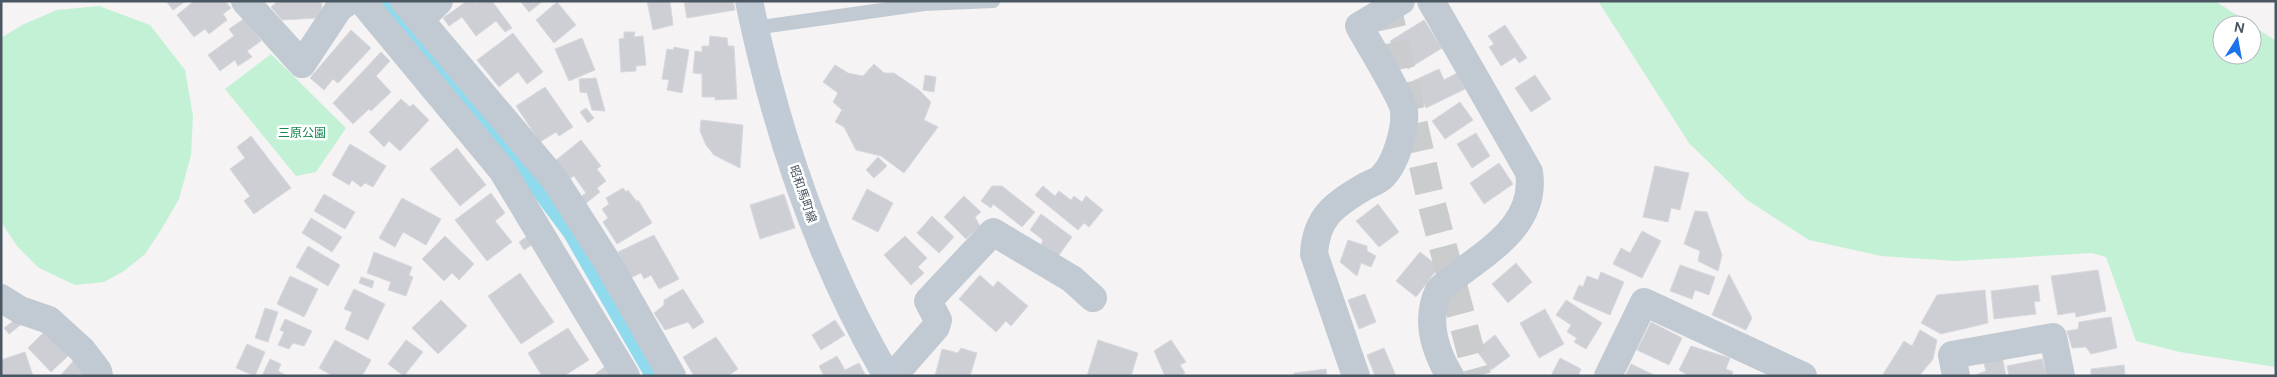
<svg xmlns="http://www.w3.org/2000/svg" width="2277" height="377" viewBox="0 0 2277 377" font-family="'DM Sans','Noto Sans JP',sans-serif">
<rect width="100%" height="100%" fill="#f5f3f3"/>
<g fill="#c3f1d5">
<polygon points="1598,1 2215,1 2252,25 2222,25 2222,55 2252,55 2252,25 2276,41 2276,367 2180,352 2136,341 2106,257 2092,253 1955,261 1881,256 1809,240 1747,200 1689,143"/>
<polygon points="99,6 150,25 185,70 193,116 191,155 179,199 161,230 145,254 124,271 104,282 75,285 39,268 17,246 1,222 1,38 22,25 57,10"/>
<polygon points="271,54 346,128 316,172 296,176 225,89"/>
</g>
<polygon fill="#90daee" points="378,1 397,1 578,228 664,376 644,376 564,237 488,135"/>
<g fill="#cdcfd5" stroke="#d7d9de">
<polygon points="166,1 186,1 173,10"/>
<polygon points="194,1 225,1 231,8 223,14 227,20 209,34 205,29 194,37 177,15"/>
<polygon points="278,1 321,1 322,7 317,18 282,20 271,7"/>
<polygon points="467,1 475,3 492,1 512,28 505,32 496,21 476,36 462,17 449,26 443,18"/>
<polygon points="520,1 543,1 529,12"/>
<polygon points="647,1 670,1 673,25 653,30"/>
<polygon points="684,1 733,1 735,10 687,18"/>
<polygon points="557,2 576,25 554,43 536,20"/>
<polygon points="245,18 261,41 247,51 252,57 238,66 235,60 220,71 208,55 234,36 229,29"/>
<polygon points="1424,20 1442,48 1408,69 1390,41"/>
<polygon points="1505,25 1527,58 1519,63 1515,57 1501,66 1489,47 1494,44 1488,36"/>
<polygon points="351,30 371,48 338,83 333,79 324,90 310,78"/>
<polygon points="624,32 635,32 634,37 643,36 646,65 636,66 636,71 621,72 619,39 624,38"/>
<polygon points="513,33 543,72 527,84 518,72 499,87 477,60"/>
<polygon points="710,36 727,38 728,46 734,46 737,99 715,100 715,97 702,97 702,74 693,73 695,51 702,52 702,46 709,46"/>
<polygon points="582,38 595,70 569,81 555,49"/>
<polygon points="674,47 689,50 682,93 667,90 669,80 662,79 667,49 673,50"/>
<polygon points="381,52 390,61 376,76 391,92 371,111 369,109 353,124 333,103"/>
<polygon points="874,64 884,73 894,73 919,90 931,102 924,120 938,127 904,173 881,156 856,150 844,127 835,122 842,110 833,102 838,93 823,82 835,65 848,73 863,76"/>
<polygon points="1439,69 1444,80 1457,73 1465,89 1426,108 1413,81"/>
<polygon points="925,75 936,77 934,92 923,90"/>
<polygon points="1535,75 1551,99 1531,112 1515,88"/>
<polygon points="596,78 605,111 592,110 587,93 580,92 579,79"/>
<polygon points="545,87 573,127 559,136 556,132 540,142 516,106"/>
<polygon points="401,99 410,107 413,104 429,120 400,151 389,141 384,147 369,132"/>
<polygon points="1460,102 1473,120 1445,139 1432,121"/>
<polygon points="586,108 594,118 588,123 580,112"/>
<polygon points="701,120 743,125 740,168 714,155 706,145 700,131"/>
<polygon points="1476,133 1490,156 1472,168 1457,144"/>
<polygon points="251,136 291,188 254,214 244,201 250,196 230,169 245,158 237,147"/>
<polygon points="581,140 601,166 597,169 606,181 597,188 600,192 585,204 580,197 586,193 574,176 569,179 555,161"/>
<polygon points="350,144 386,166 373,187 365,183 361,187 352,180 349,185 332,175"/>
<polygon points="457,148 486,185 460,206 430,169"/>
<polygon points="878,157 887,166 874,178 866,170"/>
<polygon points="1499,163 1513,184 1484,204 1470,183"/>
<polygon points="1655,166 1689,173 1680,210 1671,208 1668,222 1643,217"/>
<polygon points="992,186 1002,186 1035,212 1022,227 993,204 991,208 981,201"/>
<polygon points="1043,186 1055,196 1059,191 1071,200 1074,196 1082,202 1086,196 1103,210 1089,227 1084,223 1078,230 1035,195"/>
<polygon points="623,188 626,192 628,190 637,202 638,200 652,223 617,244 603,222 608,218 602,209 609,204 606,198"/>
<polygon points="867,189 893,203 878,232 852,219"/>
<polygon points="491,193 505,213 495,221 512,242 487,261 455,220"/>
<polygon points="324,194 355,212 345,229 314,211"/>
<polygon points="784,194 795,228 760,239 750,205"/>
<polygon points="964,196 981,212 975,217 980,226 966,239 944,217"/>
<polygon points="402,198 441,219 426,245 403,232 395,247 379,238"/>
<polygon points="1378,204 1399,232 1379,247 1356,221"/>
<polygon points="1695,211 1707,212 1722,255 1718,271 1698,261 1700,251 1684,244"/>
<polygon points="1041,214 1072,237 1057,258 1040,248 1043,240 1030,230"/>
<polygon points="932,216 954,237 939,253 917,233"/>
<polygon points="311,218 342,237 332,252 302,233"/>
<polygon points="1642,231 1661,241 1642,278 1613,264 1621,248 1630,253"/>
<polygon points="531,234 536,242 524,250 519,242"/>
<polygon points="654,235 679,279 659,289 651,275 644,279 641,273 630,278 618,252"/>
<polygon points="445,236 474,264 459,280 452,273 444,281 422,259"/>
<polygon points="905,236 927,258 918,267 924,273 911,285 884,255"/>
<polygon points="1348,240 1367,246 1367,251 1376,256 1371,267 1361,263 1357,276 1340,262"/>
<polygon points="308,246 340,265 328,286 296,267"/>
<polygon points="374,252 412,267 409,275 413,277 406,296 388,290 391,282 367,273"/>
<polygon points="1420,252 1439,267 1416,297 1396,281"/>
<polygon points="1516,263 1532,282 1508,303 1492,284"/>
<polygon points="1680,265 1715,277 1709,295 1695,290 1692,299 1670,291"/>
<polygon points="2098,270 2106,311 2076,317 2075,312 2058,315 2051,276"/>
<polygon points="1601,272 1624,282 1610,315 1573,299 1579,285 1583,287 1587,276 1598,280"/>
<polygon points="520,273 554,322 521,344 488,296"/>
<polygon points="1729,274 1752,318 1746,330 1712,315"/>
<polygon points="980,275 993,287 998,281 1028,306 1011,326 1006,321 996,332 959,299"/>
<polygon points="290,276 318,289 304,317 277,304"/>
<polygon points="361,277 374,281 372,288 359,283"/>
<polygon points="2038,285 2040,301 2034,302 2036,314 1994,319 1991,291"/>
<polygon points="354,289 385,304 368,340 345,329 352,312 344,309"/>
<polygon points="683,289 704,322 693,329 688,322 665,330 654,313 664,305 664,300"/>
<polygon points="1985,290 1988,323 1941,334 1921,323 1937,295"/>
<polygon points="1365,294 1376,322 1359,329 1348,300"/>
<polygon points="441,300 467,326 438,354 412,328"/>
<polygon points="1566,300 1602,323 1586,349 1574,342 1577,338 1567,332 1571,325 1556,315"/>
<polygon points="265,308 278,312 268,342 255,338"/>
<polygon points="1545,309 1564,344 1539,358 1520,323"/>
<polygon points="19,317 23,323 9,334 4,328"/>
<polygon points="2111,317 2117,348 2091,354 2086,347 2072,348 2067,331 2078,329 2079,322"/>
<polygon points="285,319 312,331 304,346 293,343 289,349 278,345 284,332 280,330"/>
<polygon points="835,320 845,335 821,350 812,335"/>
<polygon points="1651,322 1682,338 1669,365 1637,350"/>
<polygon points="568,328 589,360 564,376 542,376 528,353"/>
<polygon points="46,330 69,355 51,372 28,348"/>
<polygon points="1920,330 1937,340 1933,359 1919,376 1882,376 1904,341 1912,346"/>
<polygon points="1495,335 1510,356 1491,370 1476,350"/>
<polygon points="716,337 738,369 728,376 694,376 683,357"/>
<polygon points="335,340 371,360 362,376 333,376 319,368"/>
<polygon points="406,340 423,352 404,376 388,364"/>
<polygon points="1098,340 1138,353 1131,376 1087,376"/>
<polygon points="1171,340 1186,362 1180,365 1185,373 1180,376 1165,376 1154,351"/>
<polygon points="247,344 265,352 255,376 236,368"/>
<polygon points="1691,346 1730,358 1726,369 1733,372 1731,376 1689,376 1679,370"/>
<polygon points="961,348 977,353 970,376 935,376 942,349 958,353"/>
<polygon points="1384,348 1396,376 1375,376 1367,355"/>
<polygon points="25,352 33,376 1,376 1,360"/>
<polygon points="837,356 845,370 859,363 866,376 824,376 819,366"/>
<polygon points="2002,356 2006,376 1972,376 1986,371 1983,360"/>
<polygon points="76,358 88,376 60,376"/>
<polygon points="1560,358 1581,369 1578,376 1551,376"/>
<polygon points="270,359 281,364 278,371 287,376 262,376"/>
<polygon points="2042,359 2047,376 2009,376 2007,366"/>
<polygon points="1631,364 1656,376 1625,376"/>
<polygon points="607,365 615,376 593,376"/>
<polygon points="2124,365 2125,376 2087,376 2091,375 2091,369"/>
<polygon points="1326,369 1327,376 1294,376 1294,373"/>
</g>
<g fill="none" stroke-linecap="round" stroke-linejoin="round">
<polyline stroke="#caccce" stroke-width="28" stroke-dasharray="28 14" stroke-linecap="butt" points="1386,1 1432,205 1477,376"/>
<polyline stroke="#c1cad2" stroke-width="14" points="754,28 924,4 993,1"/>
<g stroke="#c1cad2" stroke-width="28">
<polyline points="245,1 302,64 339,8 349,1"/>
<polyline points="362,1 502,170 626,376"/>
<polyline points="404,1 555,180 606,260 672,376"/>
<path d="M1431,1L1529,172C1538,231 1475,257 1439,290C1425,319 1434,349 1450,376"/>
<polyline points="421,19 439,1"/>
<polyline points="1,298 20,310 49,320 82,350 98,371 99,376"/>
<polyline points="893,376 936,327 938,320 928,301 993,232 1072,279 1093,298"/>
<path d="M1356,376L1314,254C1316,217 1334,205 1364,187C1369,184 1379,181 1383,176C1396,163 1406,128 1404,111C1403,99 1367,41 1359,26L1401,1"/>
<polyline points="1608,376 1644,302 1803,376"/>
<polyline points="1956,376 1952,355 2053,337 2061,376"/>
</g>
<path stroke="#c1cbd6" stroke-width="28" d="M749,1C776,132 819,260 887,376"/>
</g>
<g text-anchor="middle" stroke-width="5" stroke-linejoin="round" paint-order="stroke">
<g font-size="12" fill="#17864f" stroke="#fff">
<text x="302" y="137">三原公園</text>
</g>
<g font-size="12" fill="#4a5661" stroke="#fff">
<text transform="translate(803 194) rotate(71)" y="4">昭和馬町線</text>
</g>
</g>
<rect width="2277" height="377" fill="none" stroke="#4a5661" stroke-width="5"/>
<g transform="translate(2237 40) rotate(11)"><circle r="24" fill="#ffffff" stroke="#b7bbc0"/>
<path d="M0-4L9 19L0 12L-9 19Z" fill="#1a73e8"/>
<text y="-8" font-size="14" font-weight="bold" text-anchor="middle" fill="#4a5661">N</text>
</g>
</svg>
